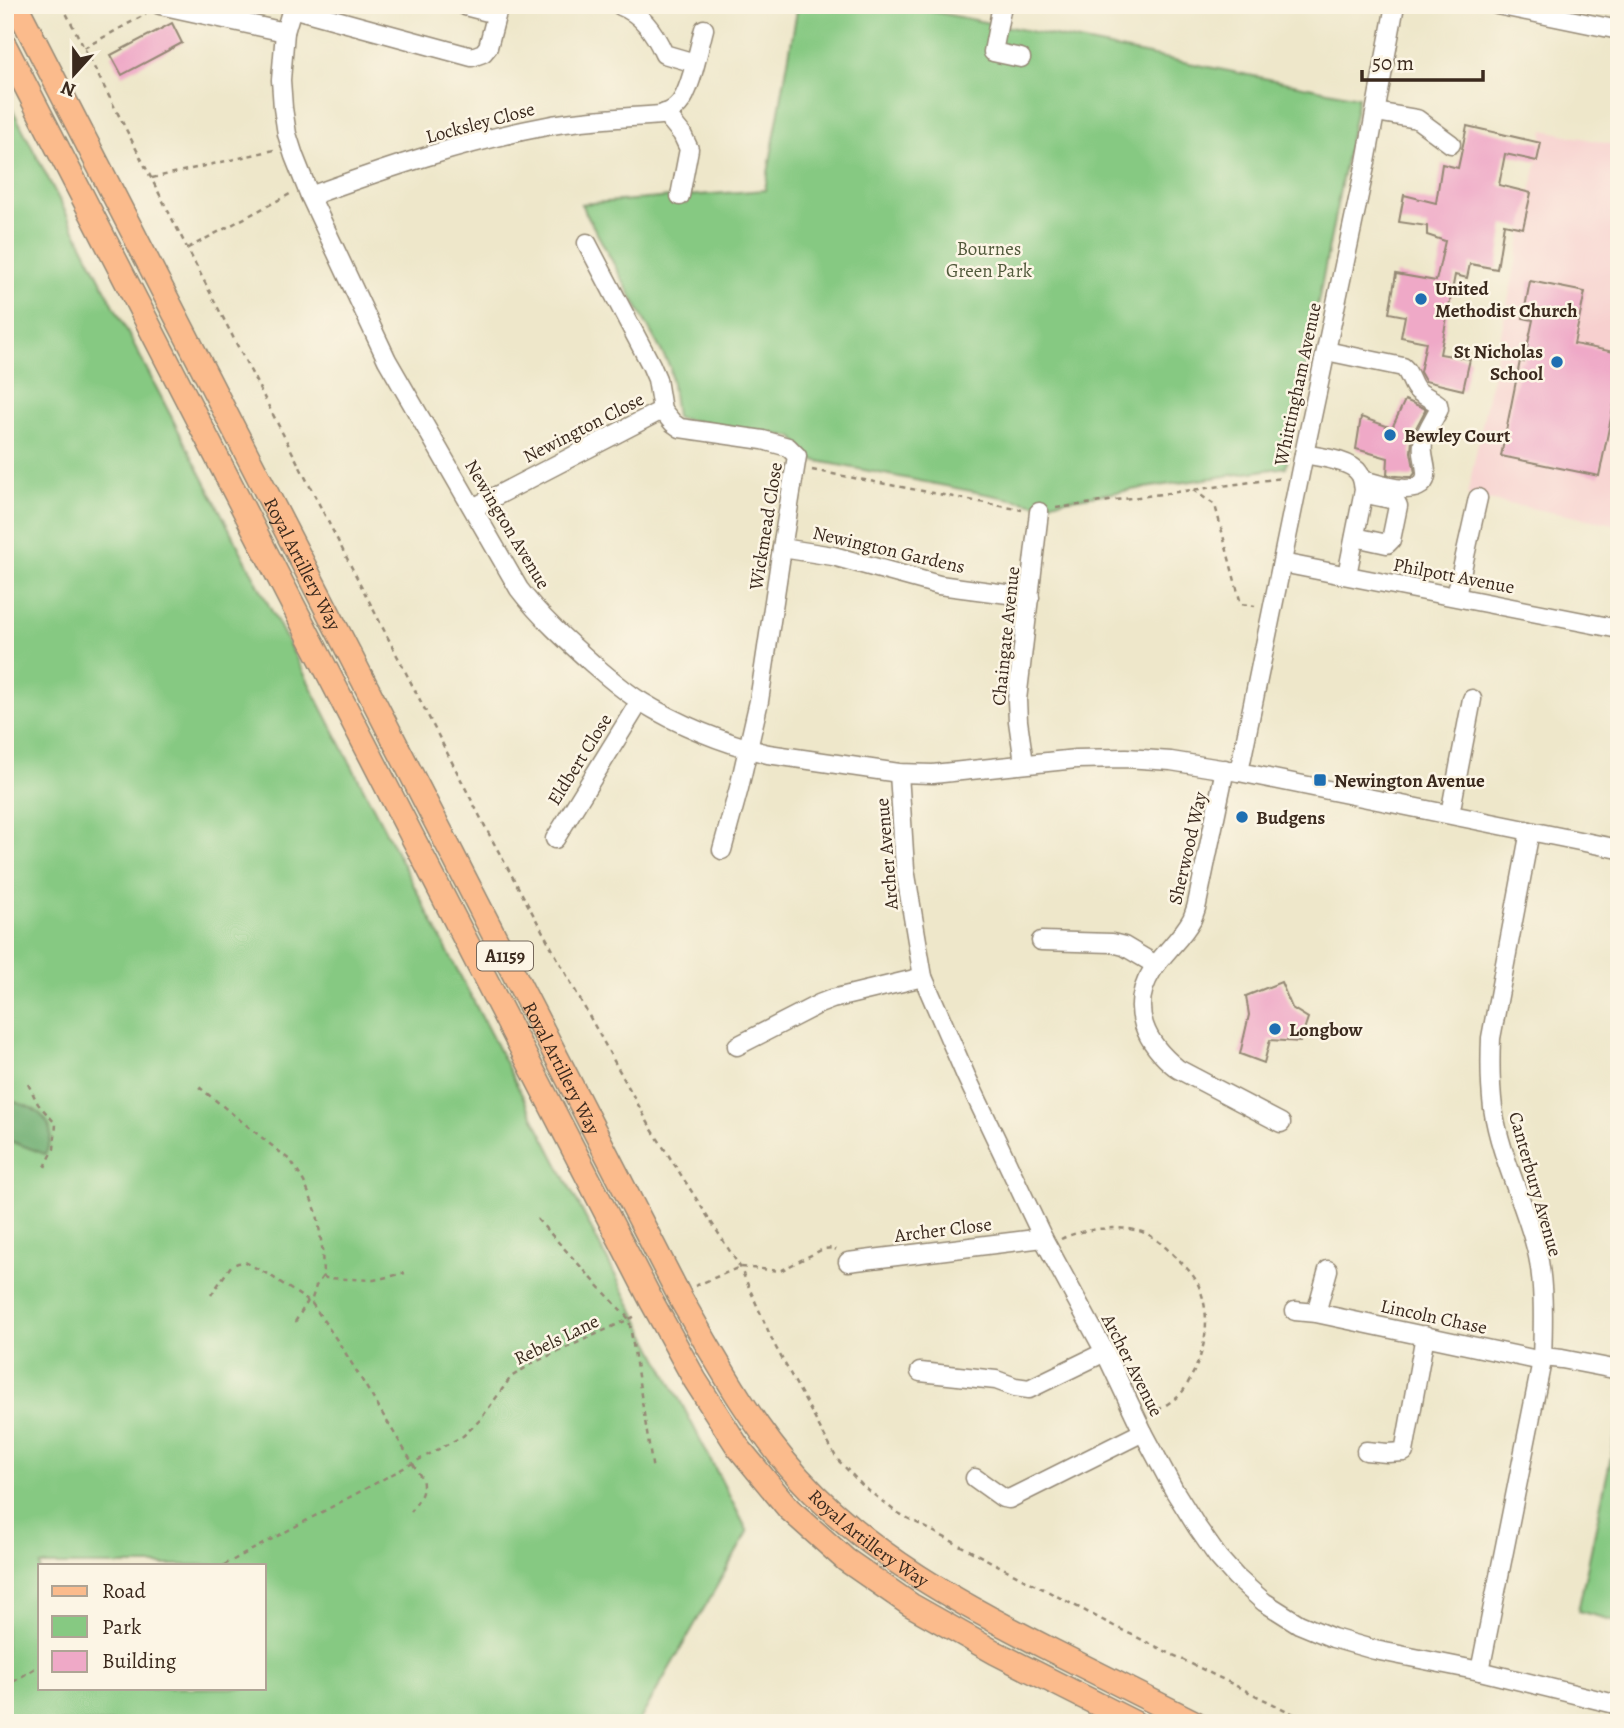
<svg xmlns="http://www.w3.org/2000/svg" width="1624" height="1728" viewBox="0 0 1624 1728" font-family="Alegreya,serif">
<rect width="100%" height="100%" fill="#fcf5e5"/>
<filter id="ink" filterUnits="userSpaceOnUse"><feTurbulence type="fractalNoise" baseFrequency=".0143" numOctaves="2"/><feDisplacementMap in="SourceGraphic" scale="14" xChannelSelector="R" yChannelSelector="G"/><feConvolveMatrix kernelMatrix="1 2 1 2 8 2 1 2 1" color-interpolation-filters="sRGB"/></filter>
<filter id="wash" filterUnits="userSpaceOnUse"><feTurbulence type="fractalNoise" baseFrequency=".00686" numOctaves="4" result="noise"/><feDisplacementMap in="SourceGraphic" scale="28" xChannelSelector="R" yChannelSelector="G"/><feGaussianBlur stdDeviation="1.57" result="paint"/><feColorMatrix in="noise" values="0 0 0 0 0 0 0 0 0 0 0 0 0 0 0 0 0 1.4 0 .05"/><feComposite in="paint" operator="in"/></filter>
<g filter="url(#wash)">
<rect width="100%" height="100%" fill="#eee7ca"/>
<polygon fill="#f7d0cf" points="1544,130 1619,146 1619,525 1467,496"/>
<g fill="#86c982" stroke="#607a50" stroke-width="2" fill-rule="evenodd">
<polygon points="798,5 900,5 1358,97 1286,467 1037,504 813,460 793,437 676,418 670,367 581,204 765,190"/>
<path d="M5,95L748,1532L638,1723H5ZM40,1565H264V1688H40Z"/>
<polygon points="1619,1419 1619,1622 1578,1611"/>
</g>
<path fill="#6cad70" stroke="#546c47" stroke-width="2" d="M5,1100C34,1105 63,1121 45,1154L5,1139Z"/>
<g id="blocks">
<g fill="#efa9c7">
<polygon points="172,23 182,43 122,75 111,55"/>
<polygon points="1467,126 1541,143 1537,161 1505,154 1499,185 1531,193 1523,228 1504,224 1497,269 1470,264 1467,278 1455,275 1440,354 1470,359 1463,390 1425,381 1420,372 1426,342 1401,337 1405,316 1389,313 1396,274 1436,281 1445,241 1427,235 1427,226 1399,222 1404,195 1436,203 1442,164 1458,168"/>
<polygon points="1530,281 1585,292 1574,344 1619,353 1619,380 1599,476 1501,456 1520,361 1524,362 1533,320 1523,318"/>
<polygon points="1405,400 1426,409 1415,430 1412,440 1411,452 1415,473 1412,477 1407,477 1387,475 1388,458 1356,449 1361,417 1392,428"/>
<polygon points="1281,982 1292,1008 1308,1018 1300,1042 1270,1040 1264,1063 1240,1054 1249,1015 1246,996"/>
</g>
</g>
</g>
<g filter="url(#ink)">
<use href="#blocks" fill-opacity="0" stroke="#948874" stroke-width="2"/>
<g fill="none" stroke-linecap="round" stroke-linejoin="round">
<g stroke="#948874" stroke-width="21">
<g id="minor">
<polyline points="160,5 285,32"/>
<path d="M293,5L285,32L281,80L283,108L287,134L294,156L310,196L387,360L519,589C541,618 567,641 594,665C609,678 624,691 640,701C679,725 724,743 768,754L899,773L933,774L1076,759L1126,758L1171,761L1239,772L1619,849"/>
<polyline points="1002,5 993,52 1021,58"/>
<polyline points="1497,5 1619,30"/>
<polyline points="465,6 496,14"/>
<path d="M621,6C642,14 655,33 664,54L695,63"/>
<polyline points="292,8 472,57 483,53 488,47 499,5"/>
<polyline points="1376,112 1417,119 1451,144"/>
<polyline points="665,113 682,134 689,149 680,196"/>
<path d="M310,196C387,168 467,141 547,126C584,119 623,118 660,115C668,113 674,110 679,104C691,91 699,47 704,29"/>
<path d="M1326,351L1403,367C1411,374 1411,385 1418,391C1424,396 1432,399 1438,404L1439,409C1434,419 1425,432 1423,443C1421,455 1427,465 1426,476C1422,500 1378,484 1363,480"/>
<polyline points="662,410 673,423 680,428 763,440 788,447 797,456 782,548 759,701 739,788 722,850"/>
<path d="M1304,454C1319,457 1351,460 1359,473C1363,478 1363,484 1364,490L1347,575"/>
<polyline points="473,508 662,410 657,379 651,365 587,243"/>
<polyline points="1355,537 1387,544 1391,540 1398,506 1395,500 1371,495"/>
<polyline points="782,548 833,556 939,585 1030,597"/>
<polyline points="1282,563 1619,629"/>
<polyline points="1456,596 1478,498"/>
<polyline points="1024,763 1018,721 1017,700 1039,512"/>
<path d="M1225,769L1197,904C1196,909 1194,914 1192,919C1182,938 1164,952 1152,971C1128,1009 1146,1044 1178,1069L1281,1123"/>
<polyline points="1239,772 1304,454 1366,162 1395,5"/>
<polyline points="899,773 905,869 923,977 966,1076 1043,1238 1105,1352 1143,1432 1174,1490 1197,1527 1218,1557 1236,1577 1264,1602 1299,1624 1333,1638 1375,1650 1480,1671 1619,1705"/>
<polyline points="1450,814 1472,699"/>
<polyline points="555,839 640,701"/>
<polyline points="1041,941 1112,943 1124,946 1156,965"/>
<polyline points="737,1046 819,1004 832,999 923,977"/>
<polyline points="848,1262 1043,1238"/>
<polyline points="1295,1311 1316,1313 1542,1361"/>
<polyline points="1316,1313 1328,1270"/>
<polyline points="1542,1357 1562,1359 1619,1370"/>
<polyline points="920,1372 996,1380 1015,1387 1029,1389 1105,1352"/>
<polyline points="1366,1451 1387,1453 1404,1452 1425,1335"/>
<polyline points="975,1478 1003,1498 1009,1499 1143,1432"/>
<path d="M1480,1671L1542,1361C1543,1327 1545,1280 1536,1248C1524,1201 1500,1156 1493,1108C1490,1084 1490,1061 1491,1038L1530,831"/>
<polyline points="1618,1723 1619,1719"/>
</g>
</g>
<g stroke="#948874" stroke-width="26">
<g id="major">
<path id="s1" d="M16,5L682,1301C717,1362 751,1425 799,1478C869,1555 962,1605 1053,1651C1101,1675 1149,1699 1196,1723"/>
<polyline points="5,46 652,1302 695,1380 738,1447 789,1509 846,1560 911,1605 996,1653 1135,1723"/>
</g>
</g>
<g stroke="#948874" stroke-width="2.5" stroke-dasharray="5 5" stroke-linecap="butt">
<polyline points="62,5 490,836 651,1128 740,1267 774,1344 837,1459 864,1487 896,1512 1114,1626 1312,1723"/>
<polyline points="84,48 146,14"/>
<polyline points="152,178 274,150"/>
<polyline points="188,248 290,194"/>
<polyline points="812,470 1022,510"/>
<polyline points="1193,490 1215,505 1241,604 1255,606"/>
<polyline points="1056,508 1282,478"/>
<polyline points="28,1084 38,1104 56,1124 54,1149 45,1167"/>
<path d="M199,1087L291,1161L304,1182L317,1213L322,1247L323,1276L316,1286L311,1302L343,1349L421,1477C427,1490 418,1501 411,1512"/>
<polyline points="537,1219 629,1319 653,1471"/>
<path d="M1061,1239C1083,1228 1127,1223 1149,1235C1160,1241 1169,1251 1178,1259C1187,1268 1196,1277 1200,1289C1211,1318 1206,1350 1191,1377C1189,1381 1186,1387 1183,1391C1175,1400 1163,1407 1153,1413"/>
<polyline points="323,1276 326,1278 374,1280 405,1273"/>
<polyline points="695,1286 740,1267 780,1271 823,1249 834,1248 836,1250"/>
<polyline points="211,1295 231,1266 238,1263 245,1262 271,1276 308,1301"/>
<polyline points="295,1322 308,1301"/>
<polyline points="224,1565 463,1436 480,1420 511,1377 533,1363 638,1315"/>
<polyline points="5,1687 40,1665"/>
</g>
<use href="#minor" stroke="#fff" stroke-width="18"/>
<use href="#major" stroke="#fbbb8c" stroke-width="23"/>
</g>
</g>
<g fill="#1f6fb2" stroke="#fcf5e5" stroke-width="2.5">
<circle cx="1421" cy="299" r="7"/>
<circle cx="1557" cy="362" r="7"/>
<circle cx="1390" cy="435" r="7"/>
<rect x="1313" y="773" width="14" height="14" rx="3.5"/>
<circle cx="1242" cy="817" r="7"/>
<circle cx="1275" cy="1029" r="7"/>
</g>
<g text-anchor="middle" stroke-width="5" stroke-linejoin="round" paint-order="stroke">
<rect fill="#fcf5e5" stroke="#75675a" stroke-width="2" x="477" y="941.5" width="56" height="29" rx="5"/>
<g font-size="18" font-weight="bold" fill="#3b2a1e">
<text x="505" y="962">A1159</text>
</g>
<g font-size="19" fill="#3b2a1e" stroke="#fcf5e5">
<text transform="translate(480 122) rotate(-15)" y="7">Locksley Close</text>
<text transform="translate(1297 384) rotate(-78)" y="7">Whittingham Avenue</text>
<text transform="translate(583 427) rotate(-27)" y="7">Newington Close</text>
<text transform="translate(508 524) rotate(59)" y="7">Newington Avenue</text>
<text transform="translate(765 526) rotate(-81)" y="7">Wickmead Close</text>
<text transform="translate(889 549) rotate(13)" y="7">Newington Gardens</text>
<text dy="7" stroke="none"><textPath href="#s1" startOffset="628">Royal Artillery Way</textPath></text>
<text transform="translate(1454 575) rotate(11)" y="7">Philpott Avenue</text>
<text transform="translate(1005 636) rotate(-84)" y="7">Chaingate Avenue</text>
<text transform="translate(579 759) rotate(-58)" y="7">Eldbert Close</text>
<text transform="translate(1187 848) rotate(-77)" y="7">Sherwood Way</text>
<text transform="translate(886 854) rotate(-95)" y="7">Archer Avenue</text>
<text dy="7" stroke="none"><textPath href="#s1" startOffset="1195">Royal Artillery Way</textPath></text>
<text transform="translate(1536 1184) rotate(74)" y="7">Canterbury Avenue</text>
<text transform="translate(943 1229) rotate(-7)" y="7">Archer Close</text>
<text transform="translate(1434 1316) rotate(12)" y="7">Lincoln Chase</text>
<text transform="translate(556 1339) rotate(-26)" y="7">Rebels Lane</text>
<text transform="translate(1133 1365) rotate(63)" y="7">Archer Avenue</text>
<text dy="7" stroke="none"><textPath href="#s1" startOffset="1762">Royal Artillery Way</textPath></text>
</g>
<g font-size="19" fill="#525a3c" stroke="#fcf5e5">
<text x="989" y="255">Bournes<tspan x="989" dy="22">Green Park</tspan></text>
</g>
<g font-size="19" font-weight="bold" fill="#3b2a1e" stroke="#fcf5e5" text-anchor="start">
<text x="1435" y="295">United<tspan x="1435" dy="22">Methodist Church</tspan></text>
<text x="1543" y="358" text-anchor="end">St Nicholas<tspan x="1543" dy="22">School</tspan></text>
<text x="1404" y="442">Bewley Court</text>
<text x="1334" y="787">Newington Avenue</text>
<text x="1256" y="824">Budgens</text>
<text x="1289" y="1036">Longbow</text>
</g>
</g>
<rect width="1624" height="1728" fill="none" stroke="#fcf5e5" stroke-width="28"/>
<rect x="38" y="1564" width="228" height="126" fill="#fcf5e5" stroke="#afa495" stroke-width="2"/>
<rect x="52" y="1586" width="35" height="10" fill="#fbbb8c" stroke="#afa495" stroke-width="2"/>
<text x="102" y="1598" font-size="21" fill="#3b2a1e">Road</text>
<rect x="52" y="1616" width="35" height="21" fill="#86c982" stroke="#afa495" stroke-width="2"/>
<text x="102" y="1634" font-size="21" fill="#3b2a1e">Park</text>
<rect x="52" y="1651" width="35" height="21" fill="#efa9c7" stroke="#afa495" stroke-width="2"/>
<text x="102" y="1668" font-size="21" fill="#3b2a1e">Building</text>
<g transform="translate(74 74) rotate(201)" stroke="#fcf5e5" stroke-width="5" paint-order="stroke">
<path d="M0-5L12 26L0 18L-12 26Z" fill="#3b2a1e"/>
<text y="-10" font-size="19" font-weight="bold" text-anchor="middle" fill="#3b2a1e">N</text>
</g>
<path d="M1362 70v10h121v-10" fill="none" stroke="#3b2a1e" stroke-width="3.5"/>
<text x="1372" y="70" font-size="21" fill="#3b2a1e" stroke="#fcf5e5" stroke-width="5" paint-order="stroke">50 m</text>
</svg>
